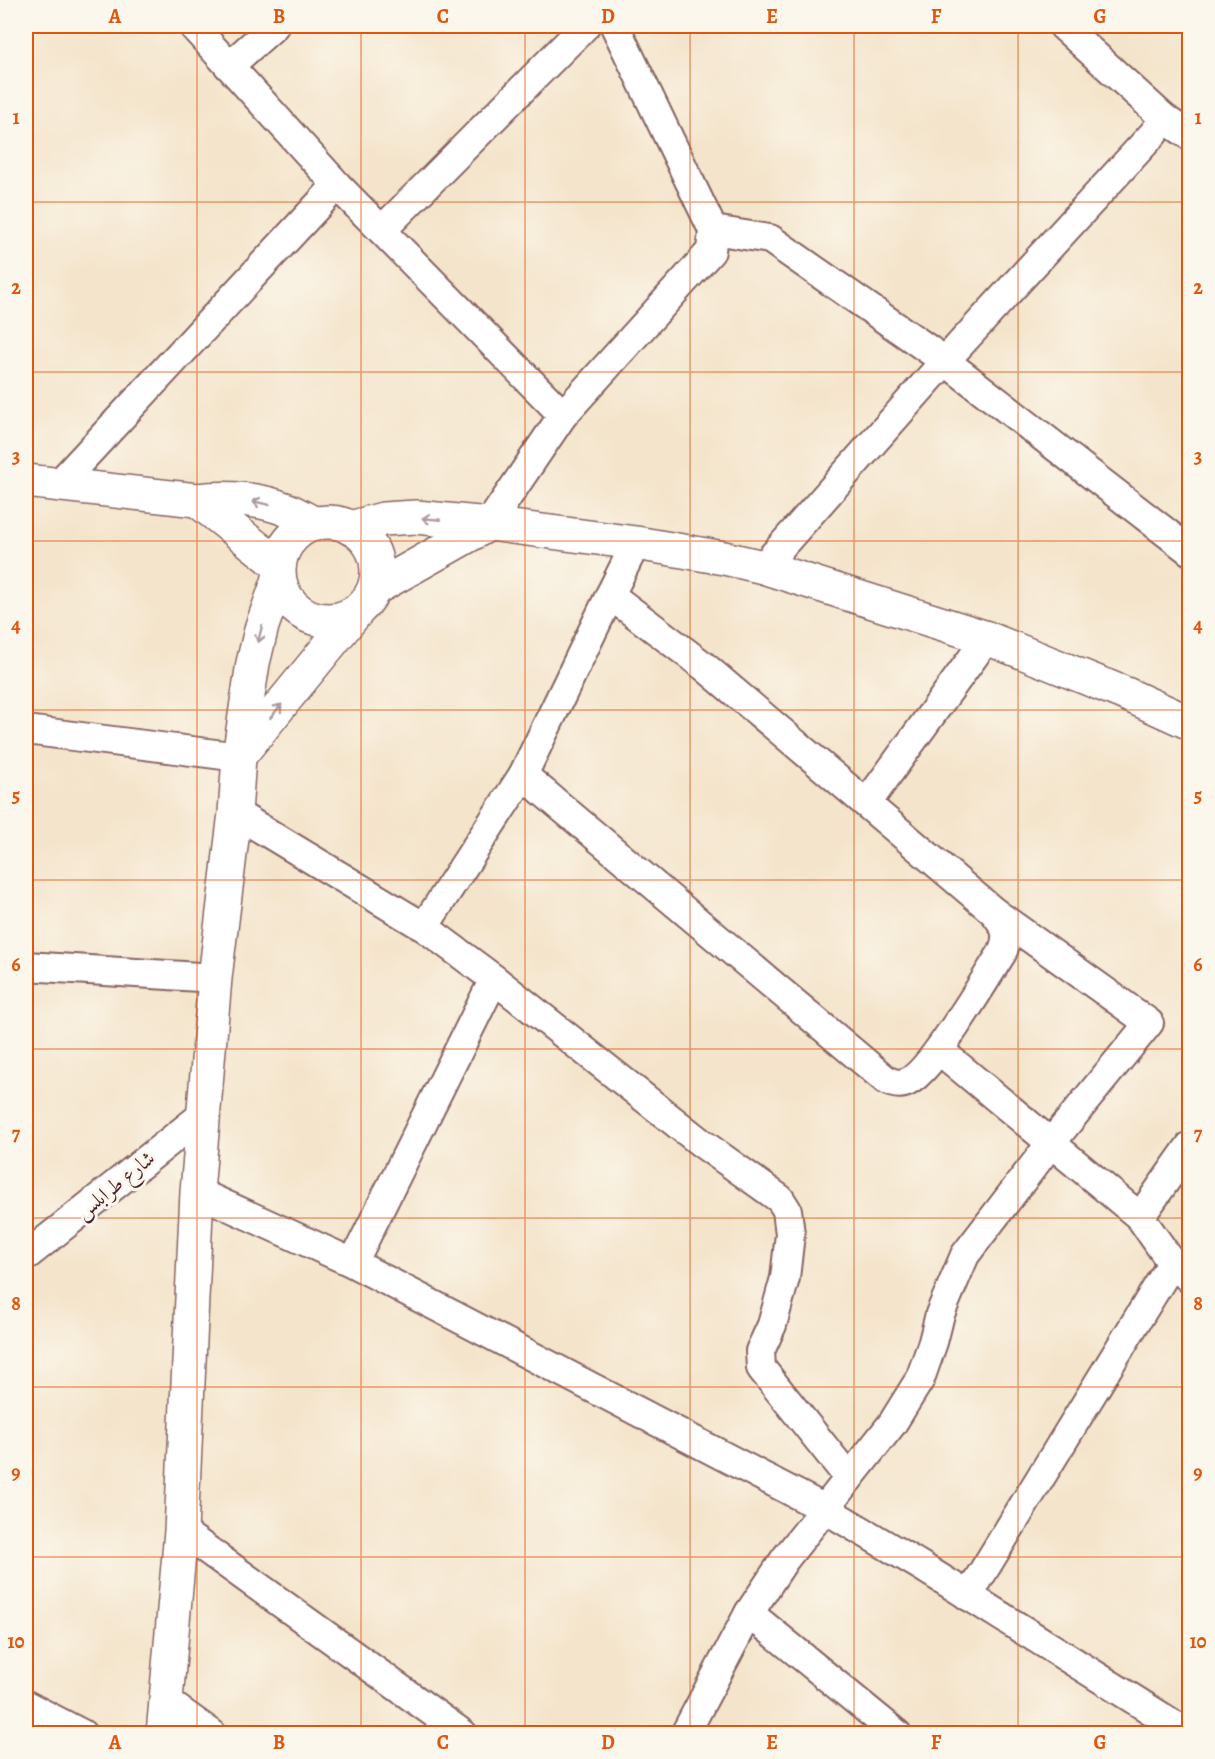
<svg xmlns="http://www.w3.org/2000/svg" width="1215" height="1759" viewBox="0 0 1215 1759" font-family="Alegreya,Amiri,serif">
<rect width="100%" height="100%" fill="#fbf7ec"/>
<filter id="ink" filterUnits="userSpaceOnUse"><feTurbulence type="fractalNoise" baseFrequency=".0167" numOctaves="2"/><feDisplacementMap in="SourceGraphic" scale="12" xChannelSelector="R" yChannelSelector="G"/><feConvolveMatrix kernelMatrix="1 2 1 2 8 2 1 2 1" color-interpolation-filters="sRGB"/></filter>
<filter id="wash" filterUnits="userSpaceOnUse"><feTurbulence type="fractalNoise" baseFrequency=".008" numOctaves="4" result="noise"/><feDisplacementMap in="SourceGraphic" scale="24" xChannelSelector="R" yChannelSelector="G"/><feGaussianBlur stdDeviation="1.35" result="paint"/><feColorMatrix in="noise" values="0 0 0 0 0 0 0 0 0 0 0 0 0 0 0 0 0 1.4 0 .05"/><feComposite in="paint" operator="in"/></filter>
<g filter="url(#wash)">
<rect width="100%" height="100%" fill="#f4e4cb"/>
</g>
<g filter="url(#ink)">
<g fill="none" stroke-linecap="round" stroke-linejoin="round">
<g stroke="#866463" stroke-width="32">
<g id="minor">
<polyline points="193,26 337,185 563,415"/>
<polyline points="1063,26 1165,119"/>
<polyline points="229,66 274,26"/>
<polyline points="382,230 585,26"/>
<polyline points="713,230 770,239 945,361 1190,551"/>
<polyline points="58,485 337,185"/>
<polyline points="489,524 563,415 711,251 713,230 615,26"/>
<polyline points="763,567 945,361 1153,134 1165,119 1190,136"/>
<polyline points="26,730 239,757"/>
<path d="M523,775L886,1080C892,1083 898,1085 904,1083C928,1078 986,977 1002,953C1010,934 1006,927 994,912L705,667L610,595"/>
<polyline points="867,803 987,638"/>
<polyline points="235,813 424,927 494,979 700,1142 780,1199 787,1210 790,1234 785,1278 772,1325 760,1351 761,1368 849,1478"/>
<polyline points="424,927 523,775 610,595 636,543"/>
<polyline points="26,966 215,978"/>
<polyline points="939,1050 1140,1217 1172,1263 1190,1279"/>
<polyline points="197,1192 353,1263 825,1509 921,1566 1189,1734"/>
<polyline points="1140,1217 1190,1146"/>
<polyline points="26,1256 204,1114"/>
<polyline points="353,1263 494,979"/>
<polyline points="181,1531 463,1734"/>
<polyline points="968,1596 1172,1263"/>
<polyline points="749,1613 897,1734"/>
<polyline points="166,1701 212,1734"/>
<polyline points="26,1705 82,1734"/>
<polyline points="685,1734 749,1613 785,1559 892,1424 920,1379 933,1342 940,1314 965,1255 1051,1143 1149,1023 994,912"/>
</g>
</g>
<g stroke="#866463" stroke-width="36">
<g id="tertiary">
<path d="M26,481L197,500C227,497 257,498 285,509C296,513 305,519 315,524"/>
<polyline points="197,500 279,565"/>
<circle cx="328" cy="571" r="49"/>
<polyline points="350,528 383,519 416,517 489,524 636,543 724,558 763,567 987,638 1126,694 1190,723"/>
<polyline points="374,589 489,524"/>
<polyline points="240,755 359,609"/>
<polyline points="163,1734 181,1531 197,1192 215,978 235,813 239,757 247,702 253,663 262,626 279,579"/>
</g>
</g>
<use href="#minor" stroke="#fff" stroke-width="28"/>
<use href="#tertiary" stroke="#fff" stroke-width="33"/>
</g>
<defs><path id="oneway-shaft" d="M-6 0H5M1.5-3L5.5 0L1.5 3" fill="none" stroke-width="1.6" stroke-linecap="round" stroke-linejoin="round" transform="scale(1.5)"/></defs>
<g stroke="#ae9aa0">
<use href="#oneway-shaft" transform="translate(261 503) rotate(-167)"/>
<use href="#oneway-shaft" transform="translate(431 519) rotate(-175)"/>
<use href="#oneway-shaft" transform="translate(260 634) rotate(104)"/>
<use href="#oneway-shaft" transform="translate(276 711) rotate(-51)"/>
</g>
</g>
<path fill="none" stroke="#e0560e" stroke-width="1.5" stroke-opacity="0.55" d="M197,26V1734M361,26V1734M525,26V1734M690,26V1734M854,26V1734M1018,26V1734M26,202H1190M26,372H1190M26,541H1190M26,710H1190M26,880H1190M26,1049H1190M26,1218H1190M26,1387H1190M26,1557H1190"/>
<g text-anchor="middle" stroke-width="6" stroke-linejoin="round" paint-order="stroke">
<g font-size="21" fill="#4a1f2b" stroke="#fbf7ec">
<text transform="translate(115 1185) rotate(-39)" y="7">شارع طرابلس</text>
</g>
</g>
<rect width="1215" height="1759" fill="none" stroke="#fbf7ec" stroke-width="66"/>
<rect x="33" y="33" width="1149" height="1693" fill="none" stroke="#e0560e" stroke-width="2"/>
<g font-size="20" text-anchor="middle" font-weight="bold" fill="#e0560e">
<text x="115" y="23">A</text>
<text x="279" y="23">B</text>
<text x="443" y="23">C</text>
<text x="608" y="23">D</text>
<text x="772" y="23">E</text>
<text x="936" y="23">F</text>
<text x="1100" y="23">G</text>
<text x="16" y="124">1</text>
<text x="1198" y="124">1</text>
<text x="16" y="294">2</text>
<text x="1198" y="294">2</text>
<text x="16" y="463">3</text>
<text x="1198" y="463">3</text>
<text x="16" y="632">4</text>
<text x="1198" y="632">4</text>
<text x="16" y="802">5</text>
<text x="1198" y="802">5</text>
<text x="16" y="971">6</text>
<text x="1198" y="971">6</text>
<text x="16" y="1140">7</text>
<text x="1198" y="1140">7</text>
<text x="16" y="1310">8</text>
<text x="1198" y="1310">8</text>
<text x="16" y="1479">9</text>
<text x="1198" y="1479">9</text>
<text x="16" y="1648">10</text>
<text x="1198" y="1648">10</text>
<text x="115" y="1749">A</text>
<text x="279" y="1749">B</text>
<text x="443" y="1749">C</text>
<text x="608" y="1749">D</text>
<text x="772" y="1749">E</text>
<text x="936" y="1749">F</text>
<text x="1100" y="1749">G</text>
</g>
</svg>
